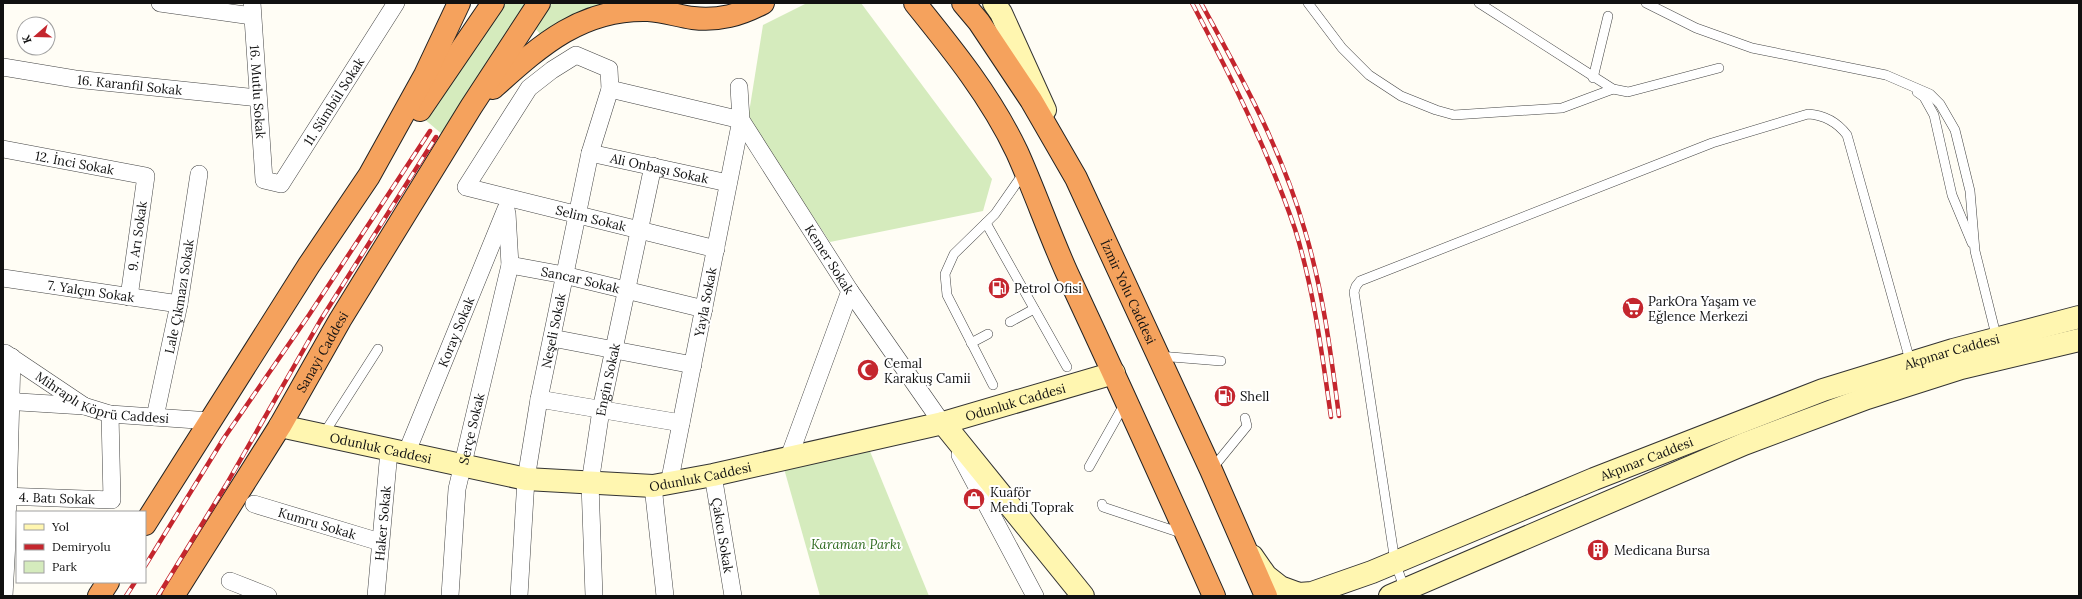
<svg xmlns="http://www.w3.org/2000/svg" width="2082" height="599" viewBox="0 0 2082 599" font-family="Lora,serif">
<rect width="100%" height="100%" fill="#fffdf5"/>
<g fill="#d5ebbd">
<polygon points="504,3 528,3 443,135 422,117"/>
<polygon points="552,3 677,3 685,8 541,35 535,28"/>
<polygon points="807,3 861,3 992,179 983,211 830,242 748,119 763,25"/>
<polygon points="867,444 929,596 820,596 783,465"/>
</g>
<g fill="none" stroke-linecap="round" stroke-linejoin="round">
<g stroke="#444" stroke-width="10">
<g id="lane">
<polyline points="1308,3 1342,48 1369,75 1401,96 1436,110 1454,115 1562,108 1613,89"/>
<polyline points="1479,3 1613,89 1628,92 1719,68"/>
<polyline points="1646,3 1696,28 1752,48 1886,75 1930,94 1940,104 1955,130 1970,191 1975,251 1997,339"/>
<polyline points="1593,78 1608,16"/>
<polyline points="1917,92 1924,97 1934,115 1952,195 1972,243"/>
<polyline points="986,223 1067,367"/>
<polyline points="1010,322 1034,309"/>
<polyline points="971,343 988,334"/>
<polyline points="1159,356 1221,361"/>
<polyline points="993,385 947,295 945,274 954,254 995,214 1025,171"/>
<polyline points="323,435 378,349"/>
<polyline points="1089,467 1125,403"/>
<polyline points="1211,470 1247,426 1245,418"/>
<polyline points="1102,504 1103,507 1184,534"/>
<path d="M1405,590L1395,562L1354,292L1356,286L1360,281L1712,143L1808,114C1825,115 1837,122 1847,135L1911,364"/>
</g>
</g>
<g stroke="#444" stroke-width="18">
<g id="street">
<polyline points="160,3 252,16"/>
<path id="s1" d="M252,3L264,180L281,184L396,3"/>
<path id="s2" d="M3,67L75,79L258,98"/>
<path id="s3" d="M739,87L741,120L850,291L949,433"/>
<polyline points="610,89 741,120 669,484"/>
<path id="s4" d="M3,149L146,176L129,297"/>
<path id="s5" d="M590,153L728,183"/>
<path id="s6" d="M507,213L510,265L564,275L704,309"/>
<path id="s7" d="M3,278L179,304"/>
<polyline points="552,338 693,365"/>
<path id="s8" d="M5,353L84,406L110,414L211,421"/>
<polyline points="539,399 681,423"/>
<polyline points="3,401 84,406"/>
<path id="s9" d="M155,417L179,304L199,174"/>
<path id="s10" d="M406,454L506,209"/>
<polyline points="960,455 1035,596"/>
<polyline points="789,457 850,291"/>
<path id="s11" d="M713,475L733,596"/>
<polyline points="653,486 665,596"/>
<path id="s12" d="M3,496L112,500L110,414"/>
<path id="s13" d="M254,504L380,542"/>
<polyline points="230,581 268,596"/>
<polyline points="4,596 7,541 12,357"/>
<path id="s14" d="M376,596L389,451"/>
<path id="s15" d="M450,596L457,489L510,265"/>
<path id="s16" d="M519,596L526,479L539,399L590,153L610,89L609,69L576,55L552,70L529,88L466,187L716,249"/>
<path id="s17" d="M594,596L590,483L601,410L653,166"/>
</g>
</g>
<g stroke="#333" stroke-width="24">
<g id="secondary">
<polyline points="994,3 1001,13 1045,110"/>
<polyline points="943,423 1083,596"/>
<path id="s18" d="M280,426L526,479L653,486L713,475L943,423L1114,373"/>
<path id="s19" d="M1252,556L1266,576L1280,587L1299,594L1312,593L1372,572L1594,479L1823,390L1953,350L2079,317"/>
<polyline points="1390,596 1744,444 1867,398 1961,368 2079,340"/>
</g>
</g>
<g stroke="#222" stroke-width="24">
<g id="highway">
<path d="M915,3C953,50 991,97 1017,152C1035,192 1049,233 1067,273C1117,380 1166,488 1214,596"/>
<path id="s20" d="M963,3L979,22L1031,100L1076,178L1211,470L1266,596"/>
<path d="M493,88C540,46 581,8 648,10C664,11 678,16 693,18C719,21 740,15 763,3"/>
<polyline points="420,110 493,3"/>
<polyline points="145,524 309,265 369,176 425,75 459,3"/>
<polyline points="99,596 108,582"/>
<path id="s21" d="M173,596L280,426L340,320L471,107L539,3"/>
</g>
</g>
<use href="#lane" stroke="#fff" stroke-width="9"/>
<use href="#street" stroke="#fff" stroke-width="17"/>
<use href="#secondary" stroke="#fff6b0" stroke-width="22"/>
<use href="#highway" stroke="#f5a25d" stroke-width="22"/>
<g stroke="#c4262e" stroke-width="4.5">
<g id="rail">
<path d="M1192,3C1231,77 1268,150 1295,229C1314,290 1322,354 1331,417"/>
<path d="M1201,3C1241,76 1282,150 1305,231C1323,291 1331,354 1339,416"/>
<polyline points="145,566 224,438 309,315 430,131"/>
<polyline points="126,596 135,582"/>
<polyline points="158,596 226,485 320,321 436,137"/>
</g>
</g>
<use href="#rail" stroke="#fff" stroke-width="3" stroke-dasharray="9" stroke-linecap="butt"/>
</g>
<defs>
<g id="fuel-disc" transform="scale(1.15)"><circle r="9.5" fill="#c4262e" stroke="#fff"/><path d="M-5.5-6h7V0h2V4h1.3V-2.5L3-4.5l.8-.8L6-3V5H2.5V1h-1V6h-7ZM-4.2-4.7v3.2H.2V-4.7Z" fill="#fff"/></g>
<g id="supermarket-disc" transform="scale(1.15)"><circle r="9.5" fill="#c4262e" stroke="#fff"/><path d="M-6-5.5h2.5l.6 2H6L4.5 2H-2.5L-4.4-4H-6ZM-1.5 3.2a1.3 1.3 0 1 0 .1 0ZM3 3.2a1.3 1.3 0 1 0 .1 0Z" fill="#fff"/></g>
<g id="mosque-disc" transform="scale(1.15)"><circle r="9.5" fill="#c4262e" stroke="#fff"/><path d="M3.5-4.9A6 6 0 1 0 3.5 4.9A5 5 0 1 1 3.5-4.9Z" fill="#fff"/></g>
<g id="shop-disc" transform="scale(1.15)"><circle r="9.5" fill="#c4262e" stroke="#fff"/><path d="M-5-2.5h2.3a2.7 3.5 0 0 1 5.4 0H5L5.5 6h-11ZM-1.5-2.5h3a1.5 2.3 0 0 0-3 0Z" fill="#fff"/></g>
<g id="building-disc" transform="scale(1.15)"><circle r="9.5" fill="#c4262e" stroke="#fff"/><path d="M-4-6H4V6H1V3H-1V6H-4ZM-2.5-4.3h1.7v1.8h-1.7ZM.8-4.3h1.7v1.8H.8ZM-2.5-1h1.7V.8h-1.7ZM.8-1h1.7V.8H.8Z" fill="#fff"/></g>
</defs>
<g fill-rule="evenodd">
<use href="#fuel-disc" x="999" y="288"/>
<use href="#supermarket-disc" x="1633" y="308"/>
<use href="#mosque-disc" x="868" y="370"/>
<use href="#fuel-disc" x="1225" y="396"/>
<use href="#shop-disc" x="974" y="499"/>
<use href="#building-disc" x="1598" y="550"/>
</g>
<g text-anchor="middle" stroke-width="4" stroke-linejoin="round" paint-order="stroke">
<g font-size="13" fill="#111" stroke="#fff">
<text dy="5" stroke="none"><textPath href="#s2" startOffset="128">16. Karanfil Sokak</textPath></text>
<text dy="5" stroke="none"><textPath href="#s1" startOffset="89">16. Mutlu Sokak</textPath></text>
<text dy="5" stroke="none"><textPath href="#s1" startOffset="293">11. Sümbül Sokak</textPath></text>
<text dy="5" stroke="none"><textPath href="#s4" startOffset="73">12. İnci Sokak</textPath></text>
<text dy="5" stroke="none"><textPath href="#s5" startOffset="71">Ali Onbaşı Sokak</textPath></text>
<text dy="5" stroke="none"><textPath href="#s16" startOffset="876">Selim Sokak</textPath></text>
<text transform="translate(137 236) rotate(-82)" y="5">9. Arı Sokak</text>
<text dy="5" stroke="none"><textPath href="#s3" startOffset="198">Kemer Sokak</textPath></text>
<text dy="5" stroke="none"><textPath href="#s6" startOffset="124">Sancar Sokak</textPath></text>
<text dy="5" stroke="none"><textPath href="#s7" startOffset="89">7. Yalçın Sokak</textPath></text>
<text dy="5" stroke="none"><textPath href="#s20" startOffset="334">İzmir Yolu Caddesi</textPath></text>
<text dy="5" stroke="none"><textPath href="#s9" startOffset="123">Lale Çıkmazı Sokak</textPath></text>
<text transform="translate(705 302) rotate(-79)" y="5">Yayla Sokak</text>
<text dy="5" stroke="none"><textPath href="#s16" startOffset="268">Neşeli Sokak</textPath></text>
<text dy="5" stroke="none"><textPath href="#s10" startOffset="132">Koray Sokak</textPath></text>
<text dy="5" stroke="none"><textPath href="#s19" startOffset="760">Akpınar Caddesi</textPath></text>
<text dy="5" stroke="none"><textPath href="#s21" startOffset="286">Sanayi Caddesi</textPath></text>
<text dy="5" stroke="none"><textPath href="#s17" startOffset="218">Engin Sokak</textPath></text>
<text dy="5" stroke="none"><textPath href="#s8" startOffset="110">Mihraplı Köprü Caddesi</textPath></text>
<text dy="5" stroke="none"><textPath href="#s18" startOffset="751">Odunluk Caddesi</textPath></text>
<text dy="5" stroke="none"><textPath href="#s15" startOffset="169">Serçe Sokak</textPath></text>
<text dy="5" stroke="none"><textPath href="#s18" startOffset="103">Odunluk Caddesi</textPath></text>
<text dy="5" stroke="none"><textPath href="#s19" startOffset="436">Akpınar Caddesi</textPath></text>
<text dy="5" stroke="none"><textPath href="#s18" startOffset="427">Odunluk Caddesi</textPath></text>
<text dy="5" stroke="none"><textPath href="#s12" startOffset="54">4. Batı Sokak</textPath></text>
<text dy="5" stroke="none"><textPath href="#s14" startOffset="73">Haker Sokak</textPath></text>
<text dy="5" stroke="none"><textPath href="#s13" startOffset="66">Kumru Sokak</textPath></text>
<text dy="5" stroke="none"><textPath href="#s11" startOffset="61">Çakıcı Sokak</textPath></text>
</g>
<g font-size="13" fill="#111" stroke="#fff" text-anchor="start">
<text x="1014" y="293">Petrol Ofisi</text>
<text x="1648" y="306">ParkOra Yaşam ve<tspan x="1648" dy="15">Eğlence Merkezi</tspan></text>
<text x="884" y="368">Cemal<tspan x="884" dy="15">Karakuş Camii</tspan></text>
<text x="1240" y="401">Shell</text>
<text x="990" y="497">Kuaför<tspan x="990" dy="15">Mehdi Toprak</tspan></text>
<text x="1614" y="555">Medicana Bursa</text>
</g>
<g font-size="13" font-style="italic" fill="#2f6b1f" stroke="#fff">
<text x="856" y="549">Karaman Parkı</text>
</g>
</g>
<rect width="2082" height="599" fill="none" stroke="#111111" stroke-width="8"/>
<rect x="16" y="511" width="130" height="72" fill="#ffffff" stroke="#a0a0a0"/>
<rect x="24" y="524" width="20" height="6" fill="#fff6b0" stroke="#a0a0a0"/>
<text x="52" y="531" font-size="12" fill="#111111">Yol</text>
<rect x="24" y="544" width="20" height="6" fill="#c4262e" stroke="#a0a0a0"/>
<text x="52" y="551" font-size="12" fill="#111111">Demiryolu</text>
<rect x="24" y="561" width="20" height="12" fill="#d5ebbd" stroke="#a0a0a0"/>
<text x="52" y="571" font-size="12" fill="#111111">Park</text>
<g transform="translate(36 36) rotate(250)"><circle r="19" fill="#ffffff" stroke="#a0a0a0"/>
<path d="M0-3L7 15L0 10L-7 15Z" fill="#c4262e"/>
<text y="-6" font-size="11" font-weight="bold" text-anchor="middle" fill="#111111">K</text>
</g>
</svg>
